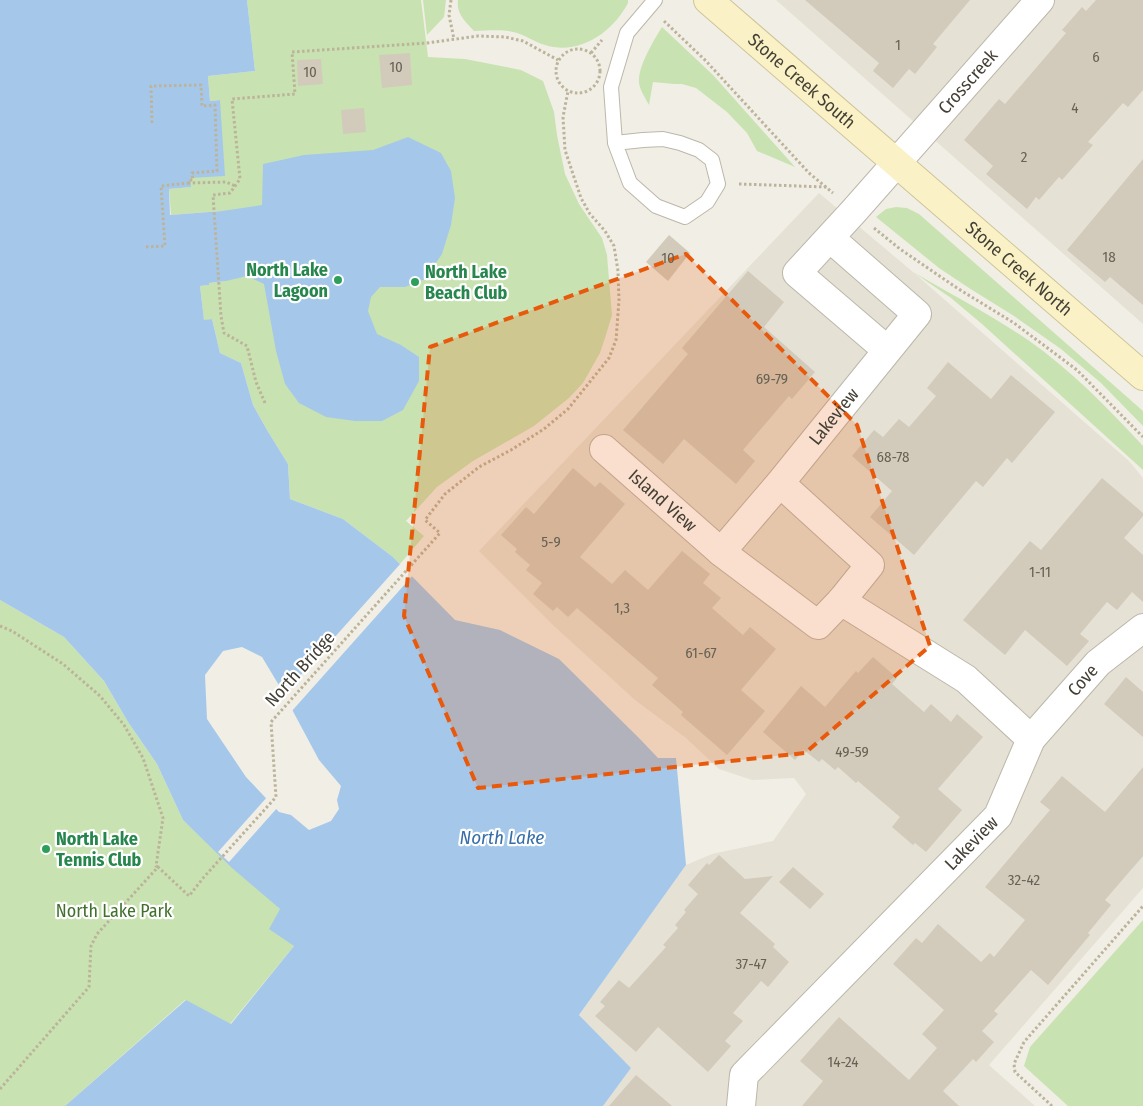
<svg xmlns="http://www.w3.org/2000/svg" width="1143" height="1106" viewBox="0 0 1143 1106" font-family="'Fira Sans Condensed',sans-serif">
<rect width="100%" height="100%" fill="#f1eee5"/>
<g fill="#e5e1d4">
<polygon points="776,0 1143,0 1143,324"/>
<polygon points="819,193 913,272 1129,461 1143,478 1143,888 989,1065 1035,1106 603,1106 631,1068 579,1015 686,865 712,854 773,841 806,794 794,778 752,780 719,769 686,738 635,700 554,626 479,551"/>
</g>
<g fill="#c8e3b1">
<polygon points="247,0 421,0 428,57 465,59 521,70 543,81 554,112 557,135 565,174 579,204 602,238 607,255 612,315 605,338 600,353 583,383 569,398 534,426 473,461 437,487 406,521 424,536 400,564 393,557 343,519 290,499 288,464 267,430 253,405 241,363 220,353 212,319 204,321 200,286 208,285 209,283 226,281 222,211 171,215 169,189 190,187 190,178 220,100 210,101 208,76 255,71"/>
<polygon points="423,0 446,0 444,17 427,35"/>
<path d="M458,0H628V3C613,32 579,56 545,45C534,42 524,34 513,32C501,29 487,31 474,31C465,21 456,14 458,0Z"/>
<path d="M662,27L713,75L795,167L757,151L747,133L727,112L696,88L682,84H674L653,82L649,105C645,97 638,88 639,79C640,63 654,40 662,27Z"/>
<polygon points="896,207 907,208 919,214 1143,411 1143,426 1101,383 1061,349 1014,316 969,288 939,268 876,217 886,209"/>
<path d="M913,272C951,294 991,315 1028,340C1071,370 1108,408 1143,446V470L982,324L951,298Z"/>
<polygon points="0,600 64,637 104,681 128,722 157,764 183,820 280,909 294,946 230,1024 185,1000 65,1106 0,1106"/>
<polygon points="1143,920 1143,1106 1068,1106 1024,1066 1030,1047"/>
</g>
<path fill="#a5c8ea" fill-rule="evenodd" d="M0,0H247L255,71L208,76L210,101L220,100L225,176L190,178L191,187L169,189L170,215L222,211L262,205L263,164L304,155L373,150L408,137L441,153L451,171L455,198L451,225L442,254L425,279L405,287H380L371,297L368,311L377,334L401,345L419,357V381L403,410L382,421H355L326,417L299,403L285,384L276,351L264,284L247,276L226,281L209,283V285L200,286L204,320L212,319L220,353L241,363L253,405L267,430L288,464L290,499L343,519L393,557L455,620L500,630L559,659L640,739L658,758H676L686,865L579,1015L631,1068L603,1106H65L186,1000L231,1024L294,946L269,929L280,909L232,868L183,820L157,764L128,722L104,681L64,637L0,600ZM242,647L262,657L280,687L319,760L341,786L337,800L339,809L331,821L309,830L291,815L279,812L246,777L207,719L205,675L223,651Z"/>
<g fill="#f1eee5">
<polygon points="402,562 414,574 291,712 282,696"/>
<polygon points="268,796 278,807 229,862 218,852"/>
</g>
<g fill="#d2cbbb">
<polygon points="805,0 970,0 933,44 937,47 915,74 909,69 893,88 873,71 879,63"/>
<polygon points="1096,0 1143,0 1143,90 1128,107 1123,103 1088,142 1093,145 1062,180 1059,177 1039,200 1036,197 1027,209 986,174 993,166 964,140 999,99 1005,104 1066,33 1062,30 1082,7 1086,11"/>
<polygon points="410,53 412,85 382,88 379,55"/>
<polygon points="321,59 323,84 298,86 297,60"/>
<polygon points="364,108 366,132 343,134 341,110"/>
<polygon points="1143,159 1143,305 1110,277 1105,282 1067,250"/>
<polygon points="669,235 690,253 668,281 646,262"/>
<polygon points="748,271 784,302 764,327 815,372 792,399 789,396 743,450 755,461 736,484 684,439 663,464 623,430 688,354 682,348"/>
<polygon points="948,362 991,399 1011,375 1055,412 1012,463 1007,458 983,487 976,481 914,555 870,517 892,491 852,456 874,430 883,437 899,419 909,427 936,396 927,388"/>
<polygon points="573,468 595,487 600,482 625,504 580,557 612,584 625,570 648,590 682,551 710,574 703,583 721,598 712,608 743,635 750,627 776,649 741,690 765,711 727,755 681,715 683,712 652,685 658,678 577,608 568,617 557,607 553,611 533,594 542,583 526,570 530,565 515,552 517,549 501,535 526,507 534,514"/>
<polygon points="1102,478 1143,513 1143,516 1124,538 1143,555 1143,602 1132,592 1117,610 1107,602 1080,634 1089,641 1067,666 1025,630 1005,655 963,620 1030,541 1041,550"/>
<polygon points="873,657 897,678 892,684 924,712 931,704 951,722 957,714 983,737 938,789 962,810 926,852 915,843 913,845 892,827 900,817 858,781 856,783 838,767 835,770 822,759 819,762 804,750 795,760 763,732 801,686 825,707 856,671 858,673"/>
<polygon points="1126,677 1143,692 1143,737 1104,704"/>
<polygon points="1143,767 1143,856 1105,900 1111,905 1088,933 1090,935 1048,985 1031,970 994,1011 998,1014 982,1031 994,1042 976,1062 973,1059 943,1091 959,1106 802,1106 823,1081 800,1061 839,1017 909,1080 937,1048 922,1034 944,1010 893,964 916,938 922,943 938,924 981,962 990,953 994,957 1025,920 985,887 1050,810 1040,802 1062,776 1105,812"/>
<polygon points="719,855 745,879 773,876 740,913 775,944 773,947 789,962 768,987 761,981 733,1013 743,1021 725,1041 731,1046 708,1072 658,1027 636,1052 595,1016 605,1006 600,1002 619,980 629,988 666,947 663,945 678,928 675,925 686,912 684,910 698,894 688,885 707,863 709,865"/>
<polygon points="793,867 824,894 810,909 779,882"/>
<polygon points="636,1075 672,1106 609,1106"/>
</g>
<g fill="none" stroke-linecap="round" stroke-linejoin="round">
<g stroke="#bcb7a9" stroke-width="16">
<polyline id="lane" points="615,143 643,140 663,139 680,143 699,150 712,160 718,184 707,202 685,217 656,206 630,183 615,143 611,87 627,33 655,0"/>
</g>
<g stroke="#bcb7a9" stroke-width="30">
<g id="street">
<path id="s1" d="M887,350L797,273L854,211L1040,0"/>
<path id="s2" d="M604,449L721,552"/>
<path id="s3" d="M780,483L870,565L841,601L818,625L721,552L780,483L917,314L830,238"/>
<polyline points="841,601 966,679 1031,739"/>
<path id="s4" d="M741,1106L744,1075L998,816L1031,739L1098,663L1143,628"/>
</g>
</g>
<g stroke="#cec497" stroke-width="30">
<g id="secondary">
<path id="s5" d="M708,0L1143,376"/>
</g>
</g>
<g stroke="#bcb39b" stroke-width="3" stroke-dasharray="2.5 2.5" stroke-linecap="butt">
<polyline points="451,0 449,15 454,39"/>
<polyline points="664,21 706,61 809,173 833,193"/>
<circle cx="578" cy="71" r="22"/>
<polyline points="591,53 602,40"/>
<polyline points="152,123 151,86 201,85 202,106 215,105 217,171 192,173 193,180 189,180 189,183 226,182 235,186"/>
<polyline points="739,184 827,187"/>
<polyline points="874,228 900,249 957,288 1014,323 1077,370 1143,437"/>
<polyline points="146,247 165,246 161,186 189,183"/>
<polyline points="265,403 256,382 247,346 224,333 221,316 213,195 230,193 240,179 232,99 295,94 292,52 427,43 478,36 505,37 523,41 558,60"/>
<polyline points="0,626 12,631 63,664 100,696 124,725 143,758 163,818 156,866 158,867"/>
<polyline points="0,1089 89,987 91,946 97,934 158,867 189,896 204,877 276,797 271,722 440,533 425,520 445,494 479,467 511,450 544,429 568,409 609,358 616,340 619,300 618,271 614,246 605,231 590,214 581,198 565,150 563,117 568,91"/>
<polyline points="1052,1106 1015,1072 1014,1064 1024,1042 1143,906"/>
</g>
<use href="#lane" stroke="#fff" stroke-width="14"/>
<use href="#street" stroke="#fff" stroke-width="28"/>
<use href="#secondary" stroke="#faf2c6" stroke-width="28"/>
</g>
<path fill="#e8590c" fill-opacity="0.2" stroke="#e8590c" stroke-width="4" stroke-dasharray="10 6" stroke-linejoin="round" d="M686,254L857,425L930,646L805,753L478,788L404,616L430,347Z"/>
<g fill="#2e9e5b" stroke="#fff" stroke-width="2">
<circle cx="338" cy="280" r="5"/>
<circle cx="415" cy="282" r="5"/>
<circle cx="46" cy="849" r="5"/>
</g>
<g text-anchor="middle" stroke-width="4.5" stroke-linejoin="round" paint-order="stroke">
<g font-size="15" fill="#676256">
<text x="898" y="50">1</text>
<text x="1096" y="62">6</text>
<text x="396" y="72">10</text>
<text x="310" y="77">10</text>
<text x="1075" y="113">4</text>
<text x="1024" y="162">2</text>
<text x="1109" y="262">18</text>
<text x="668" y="263">10</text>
<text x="772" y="384">69-79</text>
<text x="893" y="462">68-78</text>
<text x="551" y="547">5-9</text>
<text x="1040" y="577">1-11</text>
<text x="622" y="613">1,3</text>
<text x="701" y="658">61-67</text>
<text x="852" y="757">49-59</text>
<text x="1024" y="885">32-42</text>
<text x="751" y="969">37-47</text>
<text x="843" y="1067">14-24</text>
</g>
<g font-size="18" fill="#433f35" stroke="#fff">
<text dy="6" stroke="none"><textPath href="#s5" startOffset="124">Stone Creek South</textPath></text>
<text dy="6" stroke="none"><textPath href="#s1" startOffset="375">Crosscreek</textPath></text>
<text dy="6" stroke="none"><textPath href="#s5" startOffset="411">Stone Creek North</textPath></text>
<text dy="6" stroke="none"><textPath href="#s3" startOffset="499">Lakeview</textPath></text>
<text dy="6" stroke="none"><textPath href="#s2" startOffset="78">Island View</textPath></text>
<text transform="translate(300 669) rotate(-48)" y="6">North Bridge</text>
<text dy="6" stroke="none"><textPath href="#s4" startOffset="556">Cove</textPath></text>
<text dy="6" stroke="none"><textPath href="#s4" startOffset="356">Lakeview</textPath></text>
</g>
<g font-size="18" font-weight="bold" fill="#27864d" stroke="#fff" text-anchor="start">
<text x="328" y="276" text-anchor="end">North Lake<tspan x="328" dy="21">Lagoon</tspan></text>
<text x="425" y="278">North Lake<tspan x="425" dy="21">Beach Club</tspan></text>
<text x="56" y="845">North Lake<tspan x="56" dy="21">Tennis Club</tspan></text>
</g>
<g font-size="18" fill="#41702d" stroke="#fff">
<text x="114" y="917">North Lake Park</text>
</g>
<g font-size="19" font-style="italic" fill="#376ea7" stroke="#fff">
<text x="502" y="844">North Lake</text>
</g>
</g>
</svg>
